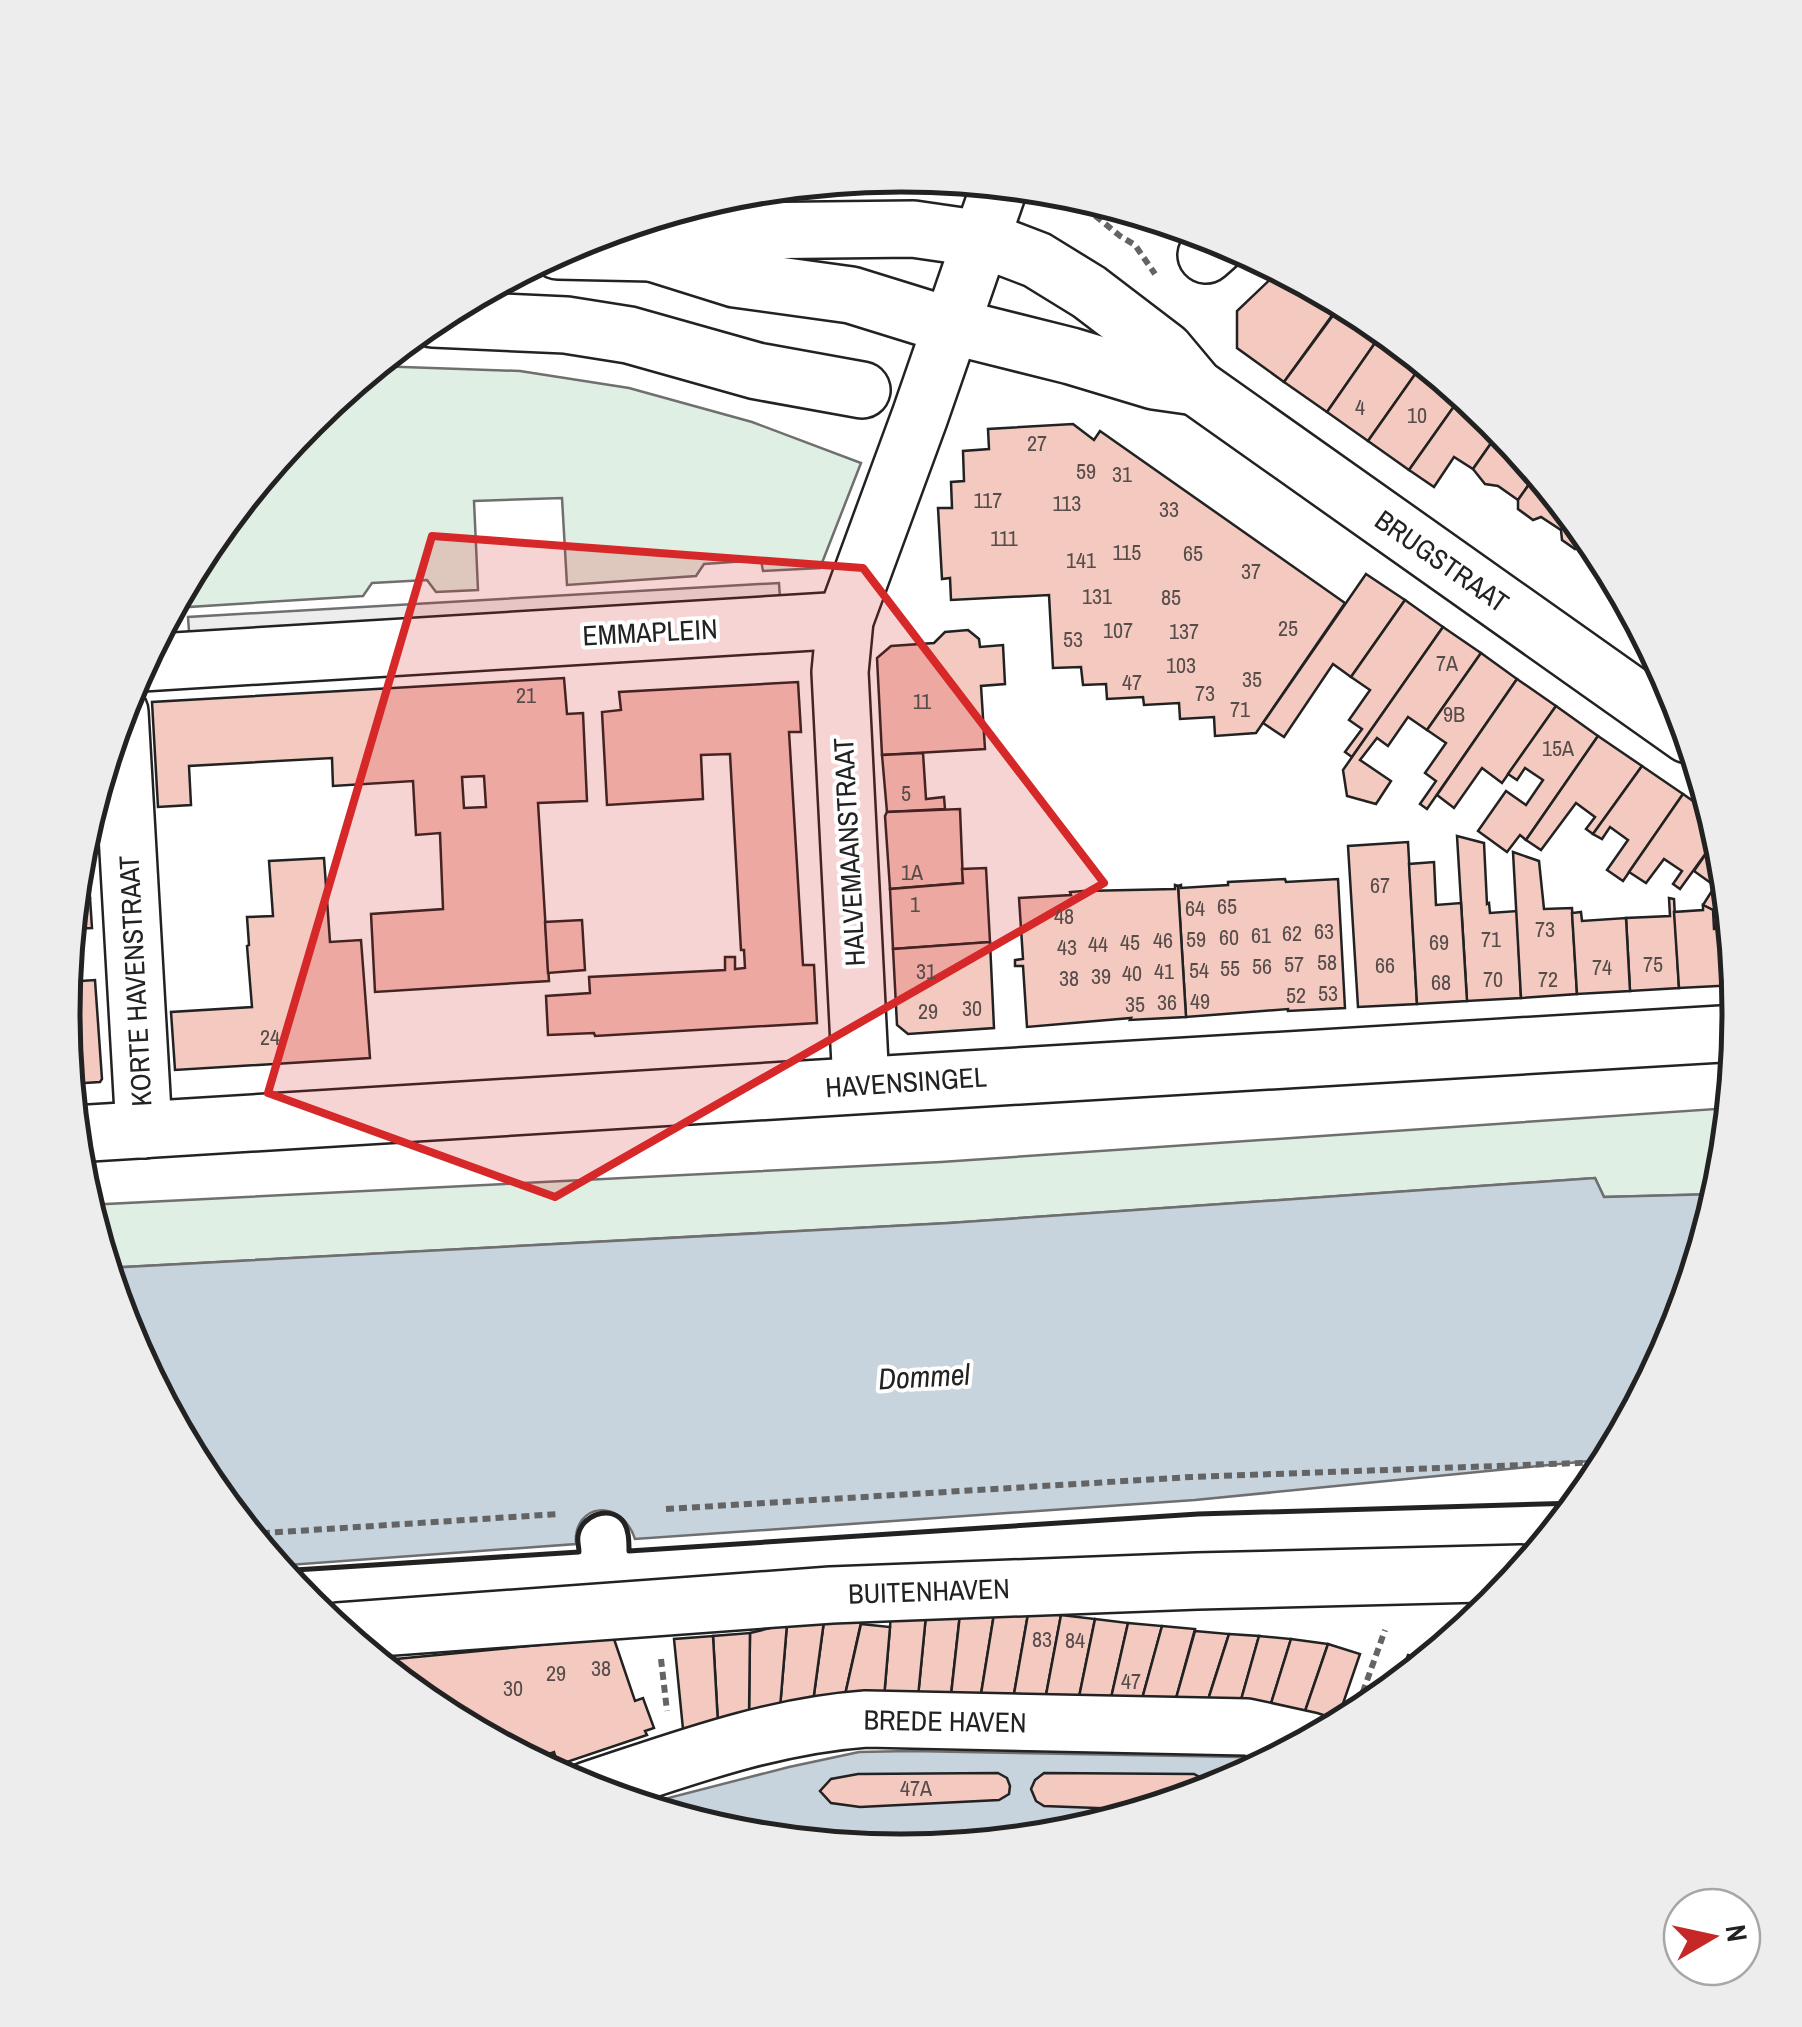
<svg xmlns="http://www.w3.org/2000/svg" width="1802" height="2027" viewBox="0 0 1802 2027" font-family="'Archivo Narrow',sans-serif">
<rect width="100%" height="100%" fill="#fff"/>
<g fill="#e0efe3" stroke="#6f6f6f" stroke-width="2.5">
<polygon points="375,366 520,371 629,388 752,422 861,463 820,568 763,571 761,560 704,564 696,576 567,585 562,498 474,501 478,590 436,592 427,580 372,583 363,596 172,608 204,547 308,420"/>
<polygon points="1730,1108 1723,1178 1718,1194 1604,1197 1595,1178 949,1223 106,1268 87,1205 941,1162"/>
</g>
<polygon fill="#ededed" stroke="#6f6f6f" stroke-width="2.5" points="779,583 781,613 190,646 188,617"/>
<g fill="#c7d3dd" stroke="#6f6f6f" stroke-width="2.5">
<path d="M1595,1178L1604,1197L1718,1194L1675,1335L1609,1459L1195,1500L635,1539C621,1497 573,1503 576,1544L275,1566L203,1479L126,1334L106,1268L949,1223Z"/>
<polygon points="910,1751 1242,1757 1267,1764 1221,1788 1064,1836 900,1852 737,1836 637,1806 789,1767 859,1752"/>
</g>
<g fill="#f3c9c0" stroke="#222" stroke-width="2.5" fill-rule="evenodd">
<polygon points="1145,215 1182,227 1179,230 1158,229"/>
<polygon points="1280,270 1309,288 1303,296 1322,309 1328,301 1326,295 1341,303 1284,382 1237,348 1237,311"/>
<polygon points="1337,310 1353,322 1359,312 1384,330 1327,412 1284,382"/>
<polygon points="1384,330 1423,363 1368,441 1327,412"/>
<polygon points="1423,363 1462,395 1409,470 1368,441"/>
<polygon points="1462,395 1501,429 1473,469 1454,457 1434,487 1409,470"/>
<polygon points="1073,424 1094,440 1100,431 1345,603 1256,733 1215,736 1214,717 1180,719 1179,703 1144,705 1143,697 1107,699 1106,684 1083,685 1081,667 1053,668 1049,595 951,600 950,578 942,579 938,508 952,508 951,482 964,481 963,451 989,449 988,429"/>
<polygon points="1501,429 1537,473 1518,500 1498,486 1485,484 1473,469"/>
<polygon points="1537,473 1572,515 1561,530 1541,517 1533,520 1518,509 1518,500"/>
<polygon points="1572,515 1598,548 1603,560 1583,546 1575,549 1562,540 1561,530"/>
<polygon points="1366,574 1405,600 1351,677 1333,664 1284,737 1263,723"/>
<polygon points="1405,600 1443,627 1352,757 1345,752 1362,729 1349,720 1370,690 1351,677"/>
<polygon points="1443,627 1481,653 1427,730 1408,717 1388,746 1377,738 1360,760 1391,781 1376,804 1347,796 1343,770"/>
<polygon points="968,630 979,639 980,647 1003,645 1005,684 981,686 985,749 882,755 877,658 891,646 934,643 945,632"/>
<polygon points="1481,653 1517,679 1427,809 1420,804 1436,781 1425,773 1446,743 1427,730"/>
<path d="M564,678L567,714L583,713L587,801L538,803L549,981L375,992L371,914L443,909L440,833L416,835L413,781L333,786L332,758L189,766L191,805L158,807L152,702ZM484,776L486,807L464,808L462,777Z"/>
<polygon points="1517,679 1556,706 1502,783 1482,768 1454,808 1437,795"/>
<polygon points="798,682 801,732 789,732 790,748 803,965 814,965 817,1023 595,1036 594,1033 548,1035 546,996 590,993 589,977 725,970 725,957 735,957 735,969 745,968 744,950 741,950 730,754 701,755 703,799 607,805 602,712 621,710 619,692"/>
<polygon points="1556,706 1598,736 1526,840 1520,835 1507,852 1478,831 1506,791 1526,805 1543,780 1525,768 1517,780 1508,774"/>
<polygon points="1598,736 1642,766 1593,834 1586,829 1595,817 1576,803 1541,850 1526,840"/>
<polygon points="923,753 926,799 944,797 945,809 887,812 882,755"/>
<polygon points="1642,766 1683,794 1623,881 1607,870 1628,840 1610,827 1602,839 1593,834"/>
<polygon points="1683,794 1713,815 1719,835 1680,889 1673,884 1682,871 1664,859 1646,883 1629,872"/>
<polygon points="960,809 963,883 890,889 885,816 887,812"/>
<polygon points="86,826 90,898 74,899 79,849"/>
<polygon points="1719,835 1723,850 1728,895 1725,893 1713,910 1703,905 1715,886 1694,871"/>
<polygon points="1457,836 1484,843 1487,904 1489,903 1490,913 1517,911 1521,998 1467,1001"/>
<polygon points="1408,842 1417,1004 1358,1007 1348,846"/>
<polygon points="1513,852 1539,861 1544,909 1572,908 1577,994 1521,998"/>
<polygon points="324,858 330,942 361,940 370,1058 175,1070 171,1012 252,1007 247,946 249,945 247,917 273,916 269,861"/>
<polygon points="1434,862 1436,905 1461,903 1467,1001 1417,1004 1409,864"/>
<polygon points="986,868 990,942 893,949 890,889 963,883 962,869"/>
<polygon points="1285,879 1286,882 1338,879 1345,1008 1288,1011 1288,1009 1186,1017 1178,886 1181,885 1181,888 1228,885 1228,882"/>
<polygon points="1175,885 1178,886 1186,1017 1130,1020 1131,1018 1027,1027 1023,966 1015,966 1015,960 1023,959 1019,898 1071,895 1070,892 1083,891 1175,889"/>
<polygon points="90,898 92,928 71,929 74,899"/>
<polygon points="1669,898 1674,899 1679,988 1630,991 1626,918 1670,916"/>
<polygon points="1703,905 1713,910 1714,929 1731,928 1737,985 1679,988 1674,912 1703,910"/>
<polygon points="1581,912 1582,921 1626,918 1630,991 1577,994 1572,913"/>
<polygon points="582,920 585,970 548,973 545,922"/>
<polygon points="990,942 994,1028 908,1034 897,1025 893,949"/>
<polygon points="95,980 102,1079 100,1082 69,1084 63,1013 66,982"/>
<polygon points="960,1614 951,1695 918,1697 926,1615"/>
<polygon points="960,1614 994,1614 981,1694 951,1695"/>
<polygon points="994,1614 1028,1614 1014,1694 981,1694"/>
<polygon points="1028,1614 1061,1615 1046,1695 1014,1694"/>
<polygon points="891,1615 926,1615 918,1697 884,1698"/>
<polygon points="1061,1615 1095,1619 1079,1697 1046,1695"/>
<polygon points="862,1618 845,1695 813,1702 824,1621"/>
<polygon points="1095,1619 1128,1623 1111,1698 1079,1697"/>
<polygon points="824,1621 813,1702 780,1708 787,1624"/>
<polygon points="1128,1623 1162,1626 1142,1699 1111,1698"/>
<polygon points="787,1624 780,1708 749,1716 750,1633"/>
<polygon points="861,1624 890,1627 884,1698 845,1695"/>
<polygon points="1162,1626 1195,1629 1175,1702 1142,1699"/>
<polygon points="1195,1631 1229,1634 1206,1706 1175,1702"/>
<polygon points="750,1633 749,1716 718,1724 713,1636"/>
<polygon points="1229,1634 1259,1636 1239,1707 1206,1706"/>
<polygon points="713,1636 718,1724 683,1729 674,1639"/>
<polygon points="1259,1636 1291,1639 1269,1710 1239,1707"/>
<polygon points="612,1638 614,1639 635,1701 643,1698 654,1728 645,1731 647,1735 558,1765 554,1752 529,1761 435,1710 375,1661"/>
<polygon points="1291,1639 1328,1644 1303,1717 1269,1710"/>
<polygon points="1328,1644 1360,1654 1336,1724 1303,1717"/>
<polygon points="1408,1655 1426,1662 1396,1687"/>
<polygon points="998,1773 1007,1778 1010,1786 1009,1794 999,1800 860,1807 831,1803 820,1791 831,1779 858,1774"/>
<polygon points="1044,1773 1194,1774 1205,1780 1213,1791 1149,1810 1044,1806 1036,1801 1031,1789 1035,1780"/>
</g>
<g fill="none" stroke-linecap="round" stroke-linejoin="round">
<g stroke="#222" stroke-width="60">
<g id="minor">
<polyline points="558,251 652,253 734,231 913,229 982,239 1037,260 1089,292 1165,350 1196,387 1688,735"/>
<polyline points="652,253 735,279 851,295 951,326 1071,356 1154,381 1196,387"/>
<polyline points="1206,255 1223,240"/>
<polyline points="433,319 566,325 629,335 757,371 862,390"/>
<polyline points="142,663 845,620"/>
<polyline points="120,712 144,1130"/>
<polyline points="861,1084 840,672 845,620 920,416 1000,185"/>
<path d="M74,1134C629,1100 1183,1065 1738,1033"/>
<polyline points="338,1631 831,1595 1197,1581 1521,1573"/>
<path d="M588,1790C679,1760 769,1726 866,1719L1247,1727L1311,1741"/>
</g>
</g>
<g stroke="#646464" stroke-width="6" stroke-dasharray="8 5" stroke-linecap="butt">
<polyline points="1065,191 1120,236 1135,245 1155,274"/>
<polyline points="666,1509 1191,1477 1607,1462"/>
<polyline points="249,1534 559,1514"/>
<polyline points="661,1659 667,1711"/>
<polyline points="1354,1717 1385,1630"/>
</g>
<use href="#minor" stroke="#fff" stroke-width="55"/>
<path stroke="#222" stroke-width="5" d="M279,1571L579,1552C579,1547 577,1541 578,1536C581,1516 608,1505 622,1520C629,1528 629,1541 629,1551L1198,1514L1579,1503"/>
</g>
<path fill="#d62828" fill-opacity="0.2" stroke="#d62828" stroke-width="8" stroke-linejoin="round" d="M432,536L863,568L1104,883L555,1197L268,1093Z"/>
<g text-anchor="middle" stroke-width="8" stroke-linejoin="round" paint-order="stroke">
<g font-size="22" fill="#564c4a">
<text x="1360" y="415">4</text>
<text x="1417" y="423">10</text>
<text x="1037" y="451">27</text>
<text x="1086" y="479">59</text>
<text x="1122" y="482">31</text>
<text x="988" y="508">117</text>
<text x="1067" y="511">113</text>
<text x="1169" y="517">33</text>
<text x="1004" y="546">111</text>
<text x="1127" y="560">115</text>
<text x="1193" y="561">65</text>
<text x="1081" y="568">141</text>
<text x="1251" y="579">37</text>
<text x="1097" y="604">131</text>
<text x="1171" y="605">85</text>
<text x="1288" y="636">25</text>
<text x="1118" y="638">107</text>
<text x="1184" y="639">137</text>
<text x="1073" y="647">53</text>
<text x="1447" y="671">7A</text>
<text x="1181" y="673">103</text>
<text x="1252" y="687">35</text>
<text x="1132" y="690">47</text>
<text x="1205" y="701">73</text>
<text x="526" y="703">21</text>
<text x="922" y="709">11</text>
<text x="1240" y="717">71</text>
<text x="1454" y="722">9B</text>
<text x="1558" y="756">15A</text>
<text x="906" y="801">5</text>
<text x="912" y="880">1A</text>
<text x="1380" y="893">67</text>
<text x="915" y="912">1</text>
<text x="1227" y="914">65</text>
<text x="1195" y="916">64</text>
<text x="1064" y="924">48</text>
<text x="1545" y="937">73</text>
<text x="1324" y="939">63</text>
<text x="1292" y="941">62</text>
<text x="1261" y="943">61</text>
<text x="1229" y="945">60</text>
<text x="1196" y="947">59</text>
<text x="1491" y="947">71</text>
<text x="1163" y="948">46</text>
<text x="1130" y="950">45</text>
<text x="1439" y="950">69</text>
<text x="1098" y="952">44</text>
<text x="1067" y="955">43</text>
<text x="1327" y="970">58</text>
<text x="1294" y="972">57</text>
<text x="1653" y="972">75</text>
<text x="1385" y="973">66</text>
<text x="1262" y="974">56</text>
<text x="1602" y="975">74</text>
<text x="1230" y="976">55</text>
<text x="1199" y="978">54</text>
<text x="926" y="979">31</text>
<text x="1164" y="979">41</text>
<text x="1132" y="981">40</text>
<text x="1101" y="984">39</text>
<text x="1069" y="986">38</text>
<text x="1493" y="987">70</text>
<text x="1548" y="987">72</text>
<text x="1441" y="990">68</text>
<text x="1328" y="1001">53</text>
<text x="1296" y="1003">52</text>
<text x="1200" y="1009">49</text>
<text x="1167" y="1010">36</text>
<text x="1135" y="1012">35</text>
<text x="972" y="1016">30</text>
<text x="928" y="1019">29</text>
<text x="270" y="1045">24</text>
<text x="1042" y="1647">83</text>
<text x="1075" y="1648">84</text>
<text x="601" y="1676">38</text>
<text x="556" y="1681">29</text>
<text x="1131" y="1689">47</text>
<text x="513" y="1696">30</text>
<text x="916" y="1796">47A</text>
</g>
<g font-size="28" fill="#222" stroke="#fff">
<text transform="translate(1442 561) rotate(35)" y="10">BRUGSTRAAT</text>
<text transform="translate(650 632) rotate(-3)" y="10">EMMAPLEIN</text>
<text transform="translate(849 852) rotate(-93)" y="10">HALVEMAANSTRAAT</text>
<text transform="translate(135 981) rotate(-93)" y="10">KORTE HAVENSTRAAT</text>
<text transform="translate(906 1082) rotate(-4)" y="10">HAVENSINGEL</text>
<text transform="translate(929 1591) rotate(-2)" y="10">BUITENHAVEN</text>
<text transform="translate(945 1721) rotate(1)" y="10">BREDE HAVEN</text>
</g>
<g font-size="30" font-style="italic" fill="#222" stroke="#fff">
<text transform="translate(924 1377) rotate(-3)" y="10">Dommel</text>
</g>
</g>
<path d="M0 0H1802V2027H0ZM80 1013a821 821 0 1 1 1642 0a821 821 0 1 1-1642 0Z" fill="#ededed" fill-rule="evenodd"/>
<path fill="none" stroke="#222" stroke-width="5" d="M80 1013a821 821 0 1 1 1642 0a821 821 0 1 1-1642 0Z"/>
<g transform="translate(1712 1937) rotate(81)"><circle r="48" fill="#ffffff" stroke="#a7a7a7" stroke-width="2.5"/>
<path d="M0-8L18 38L0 25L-18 38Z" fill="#c62828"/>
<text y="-15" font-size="28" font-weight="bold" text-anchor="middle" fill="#222222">N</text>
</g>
</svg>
